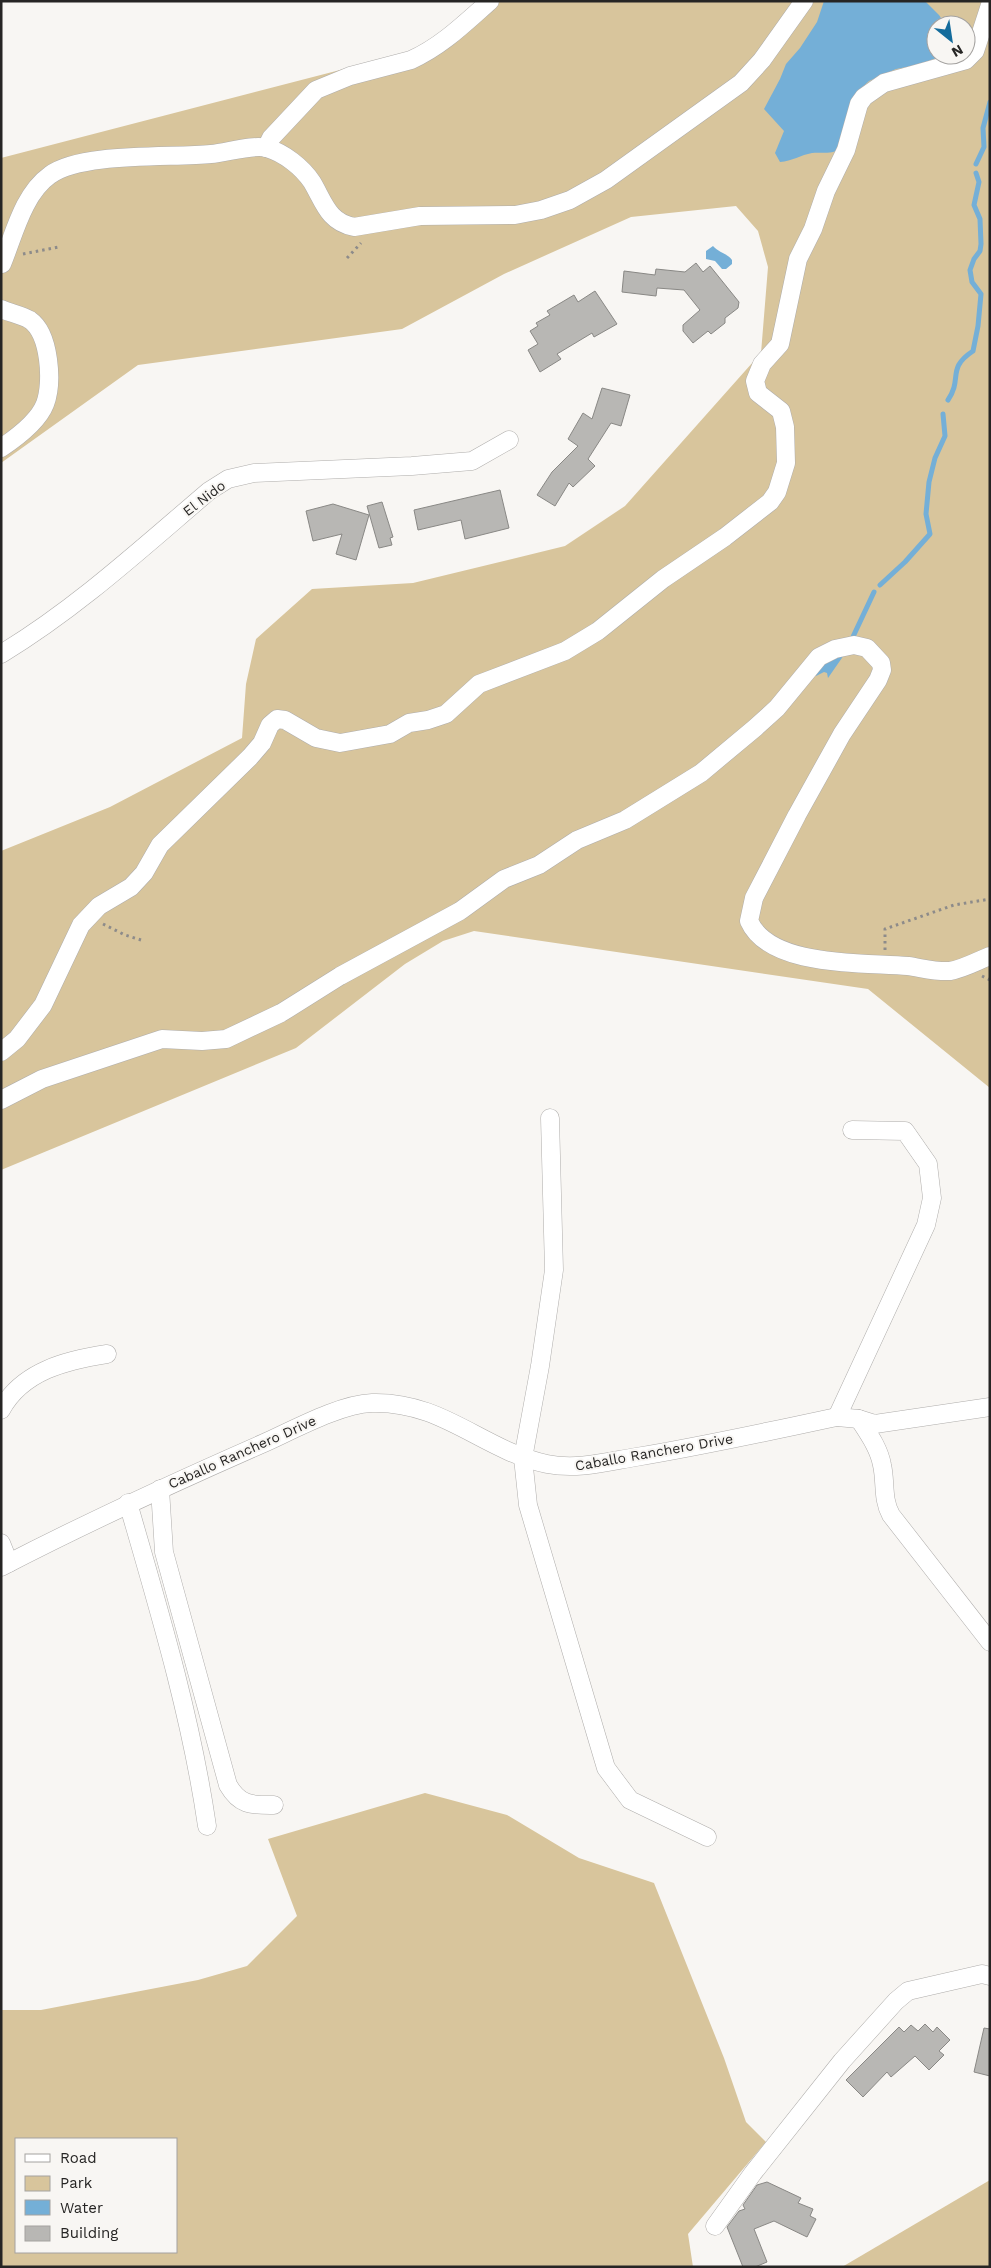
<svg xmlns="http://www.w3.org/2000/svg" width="991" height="2268" viewBox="0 0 991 2268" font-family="'Work Sans',sans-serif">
<rect width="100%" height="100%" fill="#f8f6f3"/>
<g fill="#d8c59c" fill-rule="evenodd">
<path d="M478,1H990V1088L868,989L474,931L443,941L405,964L296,1048L1,1170V851L110,807L242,738L246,684L256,639L312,589L413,583L565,546L625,506L761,353L768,267L758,231L736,206L631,217L504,274L402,329L138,365L1,463V158L425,48ZM936,25H966V55H936Z"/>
<path d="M425,1793L507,1815L579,1858L654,1883L724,2058L746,2122L766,2142L688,2234L693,2267H1V2010H41L198,1980L247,1966L297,1916L268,1839ZM16,2139H176V2252H16Z"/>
<polygon points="990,2180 990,2267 842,2267"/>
</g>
<g fill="#74afd7">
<path d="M824,1H925L939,15L946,25H936V55H944L918,65L896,69L869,81L856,93L836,151C828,154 820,152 812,153C801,155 792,161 780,162L775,153L784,131L764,109L780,79L786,64L800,48L817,22Z"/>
<path d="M713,246C719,253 727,253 732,260V264L726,269H722L715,261L706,259V251Z"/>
<polygon points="844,655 828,678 827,673 824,672 816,676 817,666 825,659"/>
</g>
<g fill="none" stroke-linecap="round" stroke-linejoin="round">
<g stroke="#74afd7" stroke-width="5">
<polyline points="976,164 984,147 983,128 990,102"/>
<path d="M948,400C963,378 946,369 973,351L978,326L981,294L972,282L970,270L974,259L980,251L981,244L980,219L974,205L979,182L976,173"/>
<polyline points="880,585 905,562 930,534 926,514 929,482 935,458 945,436 943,414"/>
<polyline points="851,641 874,592"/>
</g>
</g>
<g fill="#b8b7b4" stroke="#898885">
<polygon points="696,263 703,272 710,266 739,302 738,308 725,318 725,323 711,334 708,331 693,343 683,331 683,325 700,310 684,290 657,288 656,296 622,292 624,271 655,275 656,269 685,272"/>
<polygon points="595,291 617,324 594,337 592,333 557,354 561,359 540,372 528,350 538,344 530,331 538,326 536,323 550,315 547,311 574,295 578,302"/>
<polygon points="602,388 630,395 621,426 611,423 588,459 595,466 573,487 569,483 555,506 537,495 552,472 578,446 568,439 583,413 592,419"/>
<polygon points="500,490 509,528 465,539 461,520 418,530 414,510"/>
<polygon points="382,502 393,537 390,538 392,545 379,548 367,506"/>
<polygon points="333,504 369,515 356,560 336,554 342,534 313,541 306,511"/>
<polygon points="925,2024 933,2032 937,2027 950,2040 939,2051 944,2055 929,2070 915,2056 891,2077 887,2072 863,2097 846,2080 899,2027 904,2032 911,2025 918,2031"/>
<polygon points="984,2028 990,2029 990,2076 974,2072"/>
<polygon points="767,2182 801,2198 798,2203 813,2209 810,2216 816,2219 807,2237 774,2221 754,2229 767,2262 755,2267 743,2267 727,2227 739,2211 745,2209 743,2205 757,2185"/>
</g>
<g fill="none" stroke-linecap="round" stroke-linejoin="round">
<g stroke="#afadab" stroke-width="19">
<g id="minor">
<path d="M266,148L271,138L316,90L350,76L411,60C442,46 465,23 490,1"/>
<path d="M2,264C14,235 23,194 50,175C81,152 171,158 211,154C226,153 253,144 267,148C284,153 302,167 312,182C324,202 328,222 354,227L420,216L515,215L541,210L570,200L606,180L741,83L762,60L804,1"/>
<path d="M1,309C10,313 22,315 30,320C50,334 53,383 45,404C38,422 16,438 1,448"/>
<path d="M1,654C77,608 142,548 209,491L228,479L254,473L412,466L472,461L509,440"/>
<polyline points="1,1052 17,1039 43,1005 81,925 99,906 131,887 144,873 160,845 250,757 262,743 270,725 277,719 285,720 316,738 340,743 390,734 409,723 428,720 446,714 479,684 565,651 598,631 663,579 725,537 770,502 777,492 786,463 785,427 781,411 758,393 755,381 762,364 780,344 798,259 813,229 826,191 846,150 859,104 864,97 884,83 966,60 975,51 990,5"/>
<path d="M1,1100L42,1079L162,1039L202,1041L226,1039L281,1013L340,976L460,911L504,879L539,865L577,840L625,820L701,773L755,728L777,708L819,657L835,649L854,645L867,648L881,663L882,670L878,680L842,734L797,815L754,898L749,921C770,968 864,962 908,966C922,968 936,972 950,971C963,969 977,961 990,956"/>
<polyline points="550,1118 554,1270 540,1366 523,1458 528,1505 606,1768 630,1800 707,1837"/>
<path d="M1,1410C22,1371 67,1360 107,1354"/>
<polyline points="837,1417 926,1225 932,1198 928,1164 905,1131 852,1130"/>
<path d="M859,1419C868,1433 879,1448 882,1465C886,1482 882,1499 891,1515L990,1642"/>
<path d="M160,1489L164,1552L228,1785C240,1806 252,1805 274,1805"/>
<path d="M128,1503C159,1610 191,1716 207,1826"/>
<polyline points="1,1543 9,1563"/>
<path d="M1,1567C88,1522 175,1482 264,1443C293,1430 340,1404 372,1403C443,1401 482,1450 547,1464C577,1470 606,1462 636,1457C703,1446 770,1431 837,1417L859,1419L875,1424L990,1407"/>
<polyline points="715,2226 753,2173 842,2061 896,2001 908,1991 982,1974 990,1976"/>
</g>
</g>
<g stroke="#8d8b8a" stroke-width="3" stroke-dasharray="2.5 4" stroke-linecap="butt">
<polyline points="23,254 59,247"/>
<polyline points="347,258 361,243"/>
<polyline points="103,924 125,935 141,940"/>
<polyline points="885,950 885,929 954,905 990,899"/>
<polyline points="982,976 990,980"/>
</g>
<use href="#minor" stroke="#fff" stroke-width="18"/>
</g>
<g text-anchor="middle" stroke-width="4" stroke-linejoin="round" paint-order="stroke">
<g font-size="14" fill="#262524" stroke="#f8f6f3">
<text transform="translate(204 498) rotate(-37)" y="5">El Nido</text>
<text transform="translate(242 1452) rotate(-24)" y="5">Caballo Ranchero Drive</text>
<text transform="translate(654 1452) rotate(-10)" y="5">Caballo Ranchero Drive</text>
</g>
</g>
<rect width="991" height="2268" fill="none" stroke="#262524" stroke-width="5"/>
<rect x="15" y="2138" width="162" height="115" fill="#f8f6f3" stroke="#a4a2a0"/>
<rect x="25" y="2154" width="25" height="8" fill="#ffffff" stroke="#a4a2a0"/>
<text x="60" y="2163" font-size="15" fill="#262524">Road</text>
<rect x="25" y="2176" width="25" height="15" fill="#d8c59c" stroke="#a4a2a0"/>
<text x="60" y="2188" font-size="15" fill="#262524">Park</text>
<rect x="25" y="2200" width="25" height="15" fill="#74afd7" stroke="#a4a2a0"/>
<text x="60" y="2213" font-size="15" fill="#262524">Water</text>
<rect x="25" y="2226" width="25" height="15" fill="#b8b7b4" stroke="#a4a2a0"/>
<text x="60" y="2238" font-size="15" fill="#262524">Building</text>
<g transform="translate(951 40) rotate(150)"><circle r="24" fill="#f8f6f3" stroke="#a4a2a0"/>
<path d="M0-4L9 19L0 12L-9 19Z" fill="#146c9c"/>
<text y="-8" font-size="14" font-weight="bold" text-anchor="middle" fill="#262524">N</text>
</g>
</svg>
